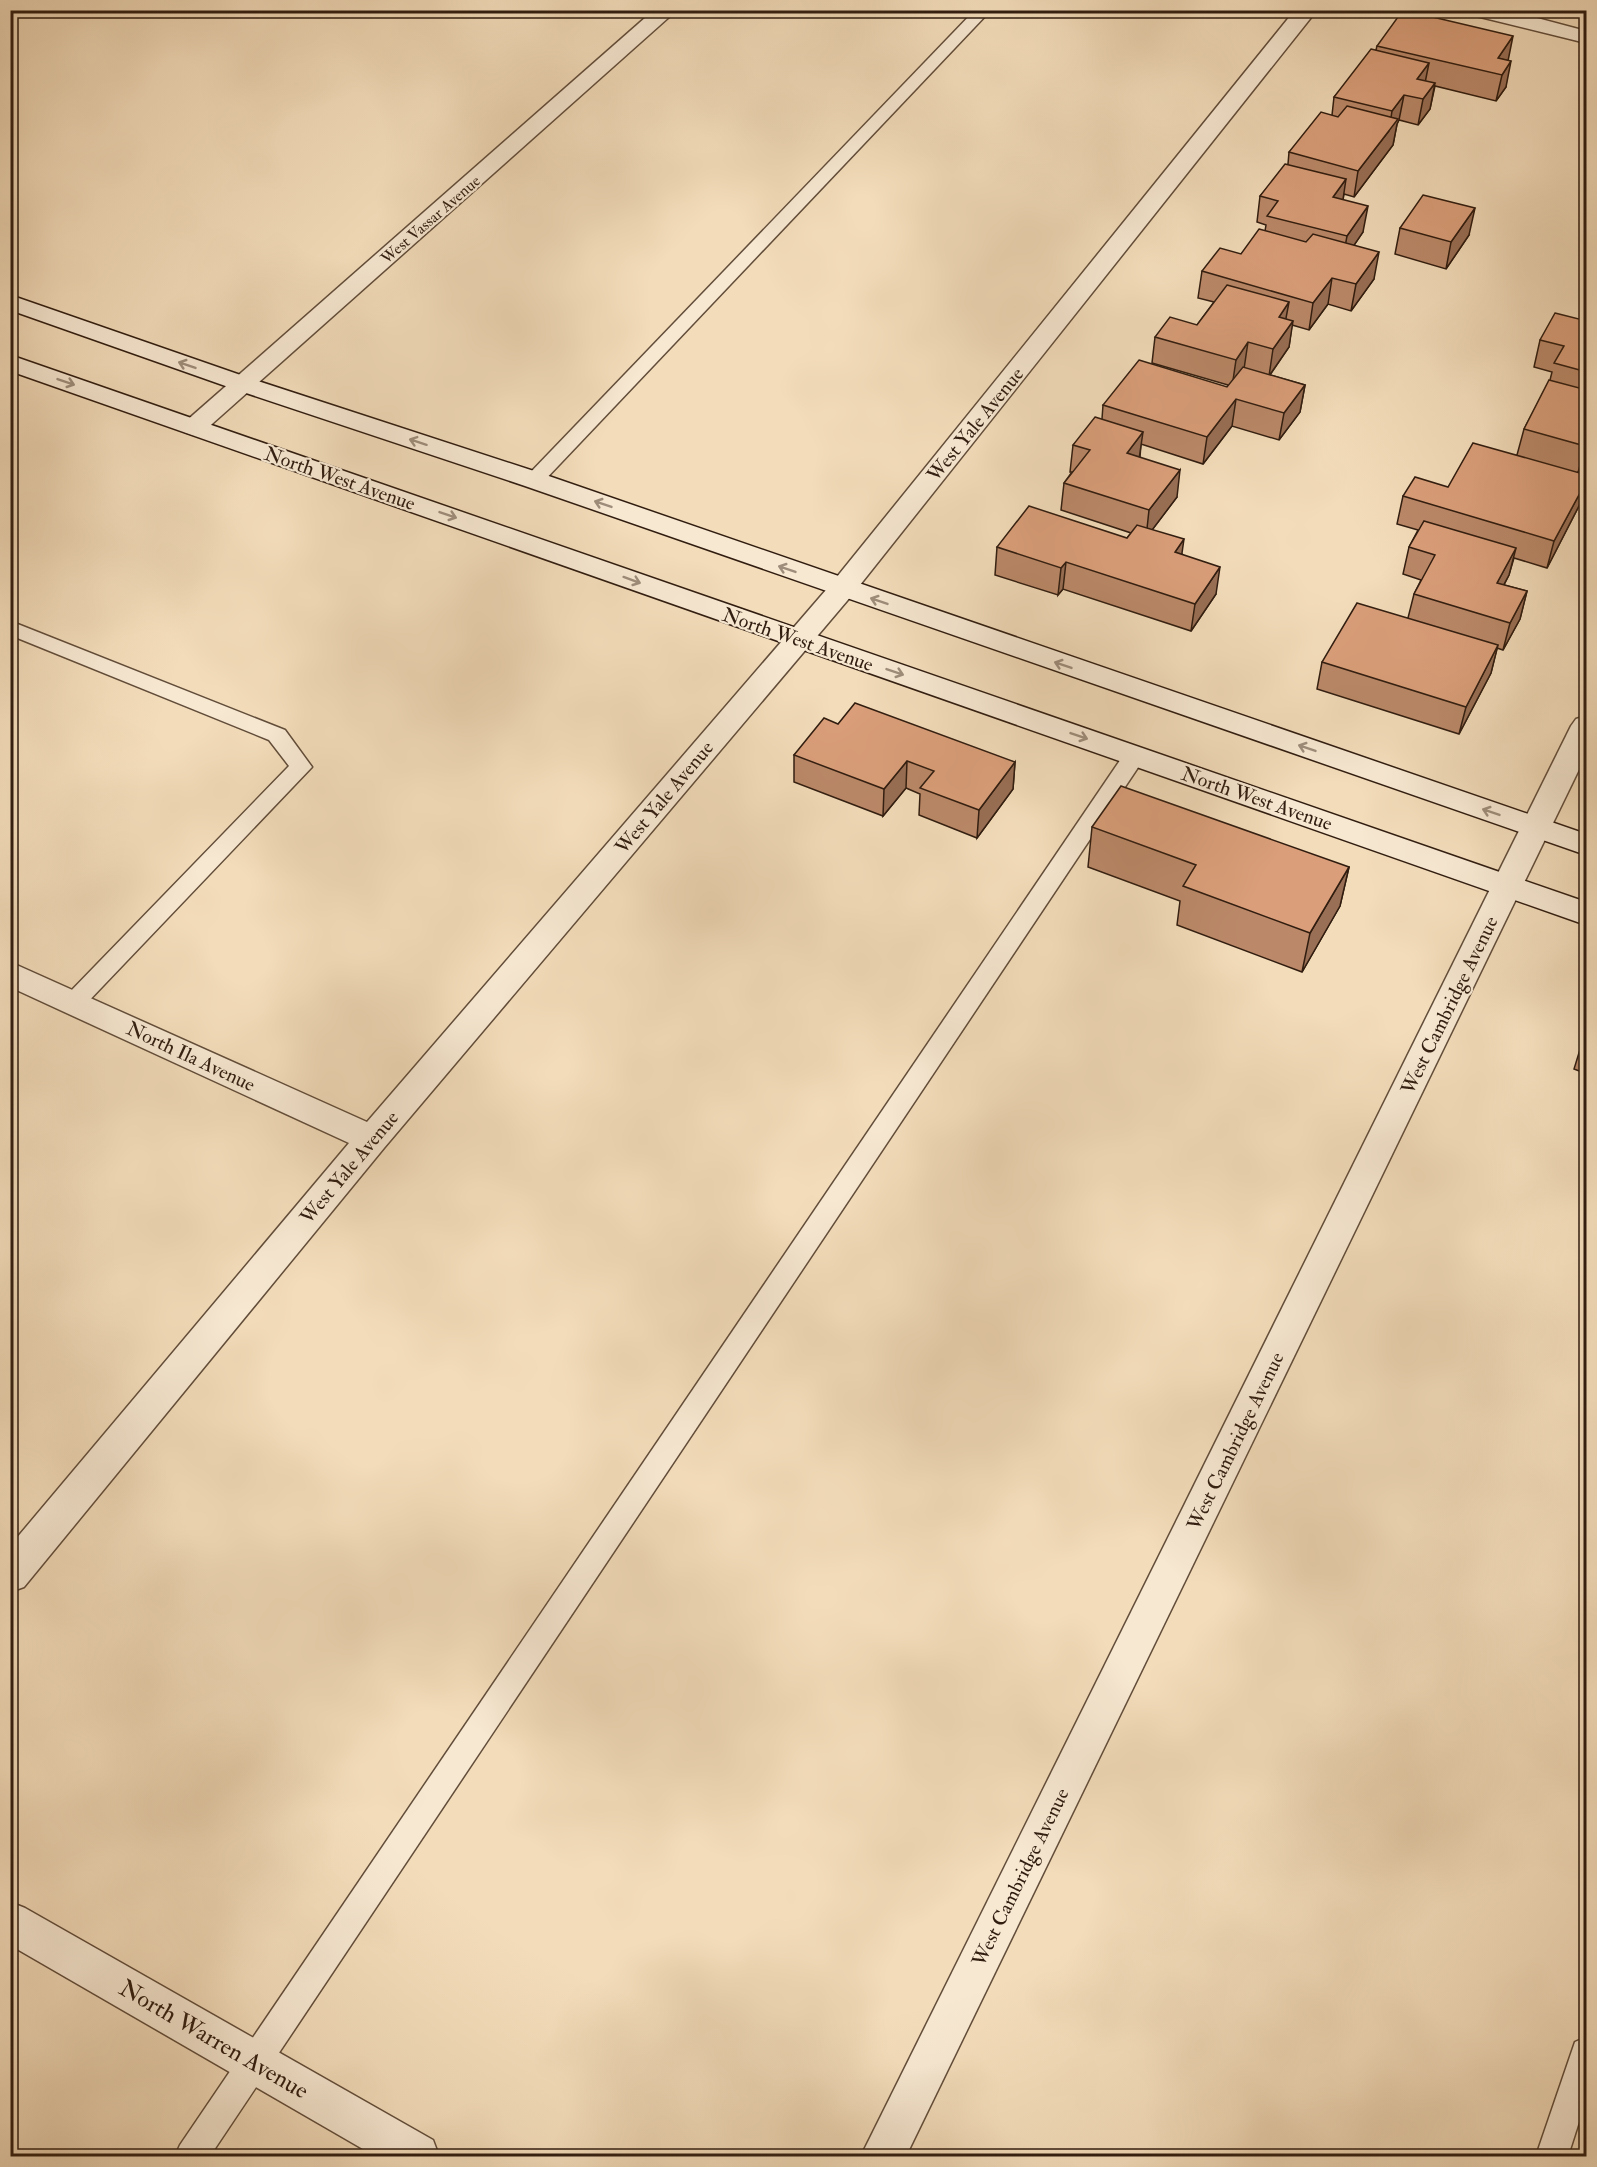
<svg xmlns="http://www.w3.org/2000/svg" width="1597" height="2167" viewBox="0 0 1597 2167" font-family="'IM FELL Double Pica',serif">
<rect width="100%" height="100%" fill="#f3dcba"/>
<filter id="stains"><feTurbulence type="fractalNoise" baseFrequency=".00333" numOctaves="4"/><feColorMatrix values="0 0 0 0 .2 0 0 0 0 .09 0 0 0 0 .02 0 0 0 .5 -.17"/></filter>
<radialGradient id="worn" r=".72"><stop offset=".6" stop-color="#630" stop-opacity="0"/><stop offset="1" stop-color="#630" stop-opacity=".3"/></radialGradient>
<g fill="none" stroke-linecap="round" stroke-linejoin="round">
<g stroke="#624d3a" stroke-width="3">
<g id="service">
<polygon points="975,10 991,10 541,484 527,484 524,480 527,476"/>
<polygon points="10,621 285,730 312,767 82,1008 74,1011 66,1008 62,1002 66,996 289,766 269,740 10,635"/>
<polygon points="1135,748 1143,750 1146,755 1143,760 210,2156 175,2156 180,2145 1127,750"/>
<polygon points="1586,2037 1586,2100 1568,2156 1536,2156 1575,2042"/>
</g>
</g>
<g stroke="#624d3a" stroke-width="3">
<g id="minor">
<polygon points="654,10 677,10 203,432 194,435 185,432 181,427 185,422"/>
<polygon points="1295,10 1317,10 852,595 384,1148 24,1587 10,1592 10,1546 349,1143 10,987 10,962 367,1122 832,583"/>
<polygon points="1470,10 1507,10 1586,31 1586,43 1472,15"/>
<polygon points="1586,716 1586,755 906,2156 861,2156 1571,726 1576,719"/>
<polygon points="10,1902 25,1908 433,2140 439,2156 375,2156 10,1945"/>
</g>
</g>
<g stroke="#311d10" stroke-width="3">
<g id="secondary">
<polygon points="10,295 252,379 543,474 1586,834 1586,855 525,486 234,389 10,310"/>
<polygon points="10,355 1586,902 1586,925 10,371"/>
</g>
</g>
<use href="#service" fill="#f7e8d2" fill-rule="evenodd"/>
<use href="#minor" fill="#f7e8d2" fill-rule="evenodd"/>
<use href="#secondary" fill="#f7e8d2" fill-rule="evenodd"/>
</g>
<g fill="#bb8969" stroke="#311d10" stroke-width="1.5">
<polygon points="1377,46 1508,61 1506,87 1496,101 1435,86 1430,109 1418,125 1399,120 1397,124 1393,145 1354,197 1344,194 1343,200 1363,232 1354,245 1374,279 1351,311 1328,304 1309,330 1292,325 1289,347 1270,375 1305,385 1300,412 1279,440 1232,426 1203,464 1141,444 1140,457 1177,497 1152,530 1182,554 1216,594 1191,631 1063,589 1058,595 995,575 997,547 1127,538 1131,533 1061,510 1064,483 1072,472 1070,472 1073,445 1102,419 1103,405 1227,387 1228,385 1152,363 1155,337 1197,325 1214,302 1198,298 1202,271 1241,254 1265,231 1266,225 1257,222 1260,196 1288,164 1289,152 1332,115 1334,97 1376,50"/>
<polygon points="1400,228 1469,235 1446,269 1395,254"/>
<polygon points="1587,321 1587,454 1578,472 1587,475 1587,484 1581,502 1547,568 1514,558 1509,575 1504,585 1527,591 1520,619 1503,650 1497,648 1491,673 1459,734 1317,689 1322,662 1408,618 1414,594 1421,580 1403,574 1409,547 1418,530 1397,524 1403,496 1448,487 1517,455 1524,429 1550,380 1552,372 1534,367 1540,340"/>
<polygon points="838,724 1015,762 1013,789 977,838 919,815 920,794 906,788 883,816 794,782 794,755"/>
<polygon points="1092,827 1349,867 1340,906 1302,972 1177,925 1180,901 1088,867"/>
<polygon points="1587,1034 1587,1074 1574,1069 1582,1043"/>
</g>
<g fill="#996f55" stroke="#311d10" stroke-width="1.5">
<polygon points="1513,36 1508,61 1498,58"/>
<polygon points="1511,61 1506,87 1496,101 1502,75"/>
<polygon points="1429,63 1424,88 1417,79"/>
<polygon points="1435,83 1430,109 1418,125 1423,99"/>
<polygon points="1404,95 1399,120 1397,124 1393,145 1354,197 1358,171 1389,131 1392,111"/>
<polygon points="1346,179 1342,206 1333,197"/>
<polygon points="1368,206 1363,232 1342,263 1347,236"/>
<polygon points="1475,208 1469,235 1446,269 1451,242"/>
<polygon points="1379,252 1374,279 1351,311 1356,284"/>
<polygon points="1332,278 1328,304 1309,330 1313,303"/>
<polygon points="1289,302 1284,329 1279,317"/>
<polygon points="1293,321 1289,347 1269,376 1273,349"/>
<polygon points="1248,342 1244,369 1232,387 1236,360"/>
<polygon points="1305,385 1300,412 1279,440 1284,413"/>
<polygon points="1236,399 1232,426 1203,464 1207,437"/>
<polygon points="1143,432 1139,459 1127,453"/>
<polygon points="1587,442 1587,454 1578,473 1585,446"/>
<polygon points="1180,470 1177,497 1146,538 1149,510"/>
<polygon points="1587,480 1587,484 1581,502 1547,568 1554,541"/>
<polygon points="1184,539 1180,567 1175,552"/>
<polygon points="1516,548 1509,575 1490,610 1497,583"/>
<polygon points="1066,562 1063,589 1058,595 1061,568"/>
<polygon points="1220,567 1216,594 1191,631 1195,604"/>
<polygon points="1527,591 1520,619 1503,650 1510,623"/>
<polygon points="1498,645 1491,673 1459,734 1466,707"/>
<polygon points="907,761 906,788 883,816 884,789"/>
<polygon points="1015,762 1013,789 977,838 979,810"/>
<polygon points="1349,867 1340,906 1302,972 1310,933"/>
</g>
<g fill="#da9f7a" stroke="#311d10" stroke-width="1.5">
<polygon points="1403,10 1513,36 1498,58 1511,61 1502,75 1377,46"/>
<polygon points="1371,49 1429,63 1417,79 1435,83 1423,99 1404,95 1392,111 1334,97"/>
<polygon points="1347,106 1398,119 1358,171 1289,152 1321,112 1338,117"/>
<polygon points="1285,164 1346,179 1333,197 1368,206 1347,236 1267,216 1278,201 1260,196"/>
<polygon points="1423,195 1475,208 1451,242 1400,228"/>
<polygon points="1259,229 1306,242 1313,234 1379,252 1356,284 1332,278 1313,303 1202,271 1220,248 1241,254"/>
<polygon points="1227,285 1289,302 1279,317 1293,321 1273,349 1248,342 1236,360 1155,337 1170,317 1197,325"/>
<polygon points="1555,313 1587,321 1587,372 1554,363 1564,346 1540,340"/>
<polygon points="1139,360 1227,387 1243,367 1305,385 1284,413 1236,399 1207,437 1103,405"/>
<polygon points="1549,380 1587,390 1587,442 1585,446 1524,429"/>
<polygon points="1095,417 1143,432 1127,453 1180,470 1149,510 1064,483 1090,450 1073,445"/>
<polygon points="1473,443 1587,475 1587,480 1554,541 1403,496 1415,477 1448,487"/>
<polygon points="1029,506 1127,538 1137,525 1184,539 1175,552 1220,567 1195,604 1066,562 1061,568 997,547"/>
<polygon points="1424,521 1516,548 1497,583 1527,591 1510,623 1414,594 1435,555 1409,547"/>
<polygon points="1357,603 1498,645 1466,707 1322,662"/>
<polygon points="855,703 1015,762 979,810 920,788 934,771 907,761 884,789 794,755 824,718 838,724"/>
<polygon points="1121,786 1349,867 1310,933 1183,886 1196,865 1092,827"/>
<polygon points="1587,1034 1587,1044 1582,1043"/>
</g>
<defs><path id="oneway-shaft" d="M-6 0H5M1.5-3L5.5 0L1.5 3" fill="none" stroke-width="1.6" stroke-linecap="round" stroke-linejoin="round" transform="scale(1.5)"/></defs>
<g stroke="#9e8d7b">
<use href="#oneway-shaft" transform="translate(187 365) rotate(-161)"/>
<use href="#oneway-shaft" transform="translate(66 382) rotate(19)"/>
<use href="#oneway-shaft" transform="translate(418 442) rotate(-162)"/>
<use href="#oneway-shaft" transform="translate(603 504) rotate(-161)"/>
<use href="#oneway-shaft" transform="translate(448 515) rotate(19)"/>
<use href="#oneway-shaft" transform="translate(787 569) rotate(-161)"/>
<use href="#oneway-shaft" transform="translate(632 580) rotate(20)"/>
<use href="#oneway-shaft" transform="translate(879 601) rotate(-161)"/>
<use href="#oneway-shaft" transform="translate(1063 665) rotate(-161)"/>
<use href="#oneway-shaft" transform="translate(895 672) rotate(19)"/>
<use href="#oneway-shaft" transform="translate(1079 736) rotate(19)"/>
<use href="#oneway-shaft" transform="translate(1307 748) rotate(-161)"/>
<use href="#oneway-shaft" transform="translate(1491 812) rotate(-161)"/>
</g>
<g text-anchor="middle" stroke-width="4.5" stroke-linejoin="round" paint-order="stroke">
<g font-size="16" fill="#311d10" stroke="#f7e8d2">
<text transform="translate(430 219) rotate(-41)" y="6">West Vassar Avenue</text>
</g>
<g font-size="20" fill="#311d10" stroke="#f7e8d2">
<text transform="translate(975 424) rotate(-51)" y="7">West Yale Avenue</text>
<text transform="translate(340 478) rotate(19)" y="7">North West Avenue</text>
<text transform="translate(798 639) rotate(19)" y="7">North West Avenue</text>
<text transform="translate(664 797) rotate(-50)" y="7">West Yale Avenue</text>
<text transform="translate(1257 798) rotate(19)" y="7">North West Avenue</text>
<text transform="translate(1449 1005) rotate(-64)" y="7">West Cambridge Avenue</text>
<text transform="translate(191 1056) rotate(25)" y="7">North Ila Avenue</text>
<text transform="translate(349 1167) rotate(-50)" y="7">West Yale Avenue</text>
<text transform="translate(1235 1441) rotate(-64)" y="7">West Cambridge Avenue</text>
<text transform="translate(1020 1877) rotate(-64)" y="7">West Cambridge Avenue</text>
</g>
<g font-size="24" fill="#311d10" stroke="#f7e8d2">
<text transform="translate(214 2039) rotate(30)" y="8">North Warren Avenue</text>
</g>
</g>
<rect width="1597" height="2167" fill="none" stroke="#f3dcba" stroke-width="36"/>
<rect x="12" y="12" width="1573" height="2143" fill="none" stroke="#311d10" stroke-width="3"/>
<rect x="18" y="18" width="1561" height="2131" fill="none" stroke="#311d10" stroke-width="1.5"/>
<rect width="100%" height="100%" filter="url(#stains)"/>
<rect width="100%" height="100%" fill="url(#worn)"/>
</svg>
